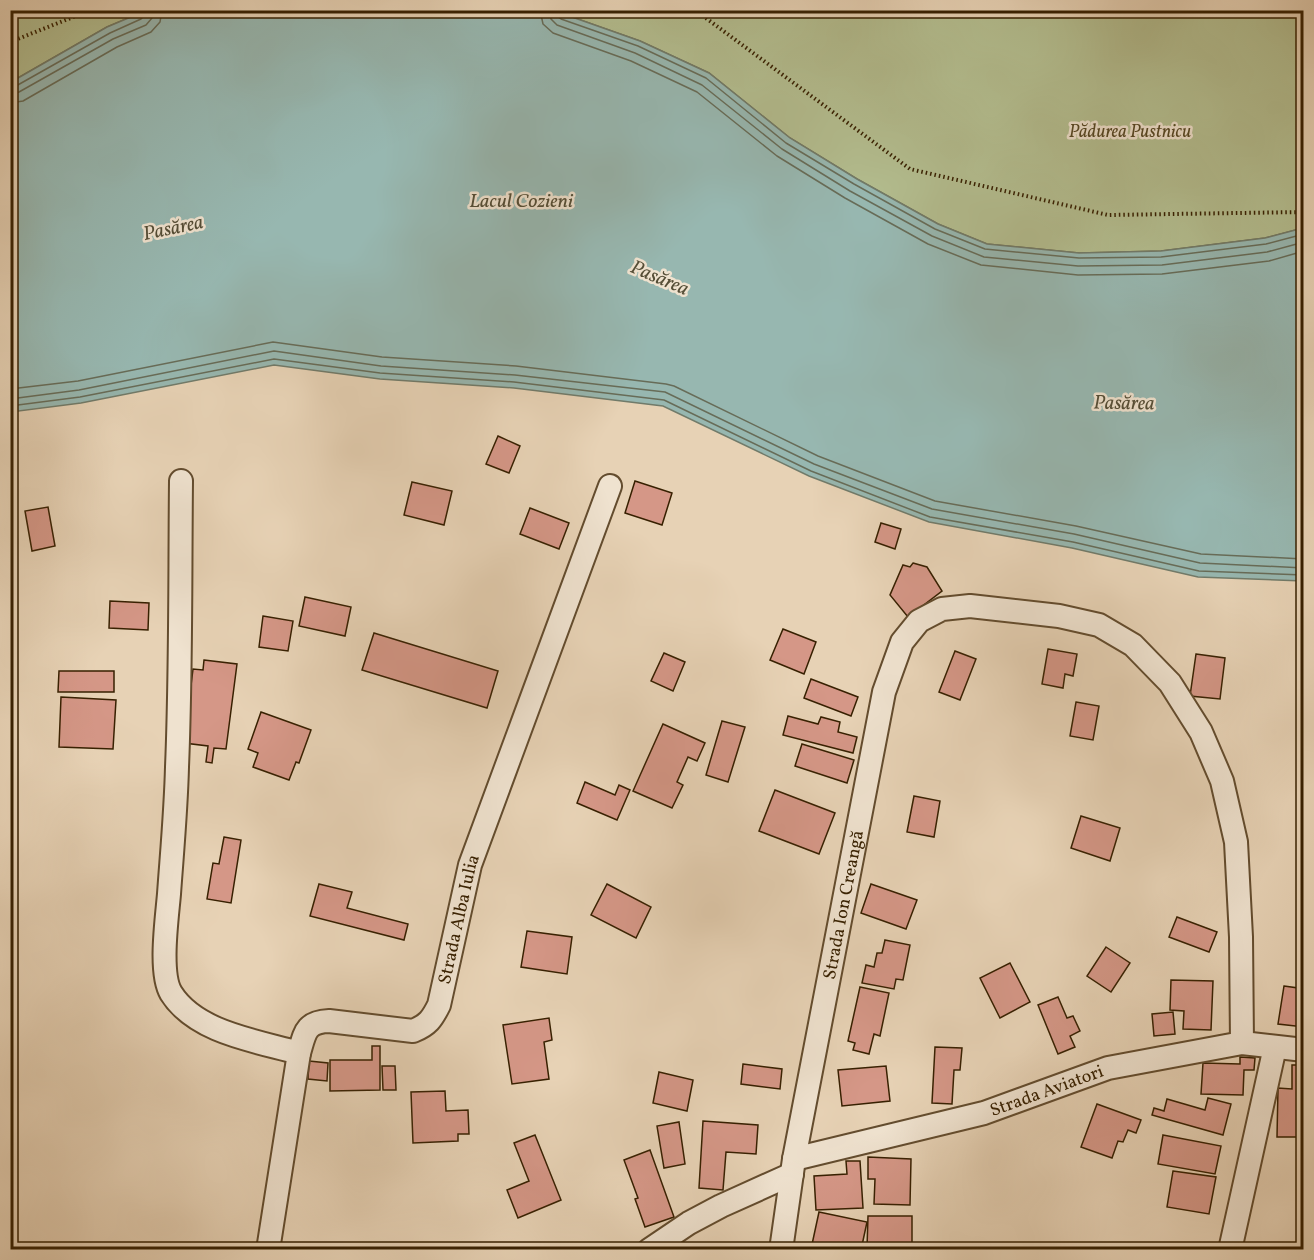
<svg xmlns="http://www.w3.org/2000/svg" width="1314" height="1260" viewBox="0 0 1314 1260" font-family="Vollkorn,serif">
<rect width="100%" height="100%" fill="#e7d2b5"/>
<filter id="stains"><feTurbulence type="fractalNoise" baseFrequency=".00333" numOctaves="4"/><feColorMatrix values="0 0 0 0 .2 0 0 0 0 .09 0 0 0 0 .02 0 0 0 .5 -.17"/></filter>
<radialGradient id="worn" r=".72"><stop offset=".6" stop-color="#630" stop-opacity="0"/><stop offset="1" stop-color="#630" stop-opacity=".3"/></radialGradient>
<g fill="#b3bd8f" stroke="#756e48" stroke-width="1.5">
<polygon points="11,11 145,11 107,27 11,82"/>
<polygon points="555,11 1303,11 1303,228 1265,238 1161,251 1079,253 987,244 938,224 857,179 790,138 709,73 640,41"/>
</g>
<polygon fill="#97b7b0" stroke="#717b6a" stroke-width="1.5" points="145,11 555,11 640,41 709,73 790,138 857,179 938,224 987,244 1079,253 1161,251 1265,238 1303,228 1303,581 1198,577 1072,548 929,522 809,476 663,406 514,388 380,379 274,365 81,403 11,412 11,82 107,27"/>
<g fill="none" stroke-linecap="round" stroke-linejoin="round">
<g stroke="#676c58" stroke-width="1.5">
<polyline points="540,10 543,24 553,33 631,61 697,92 777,156 845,198 928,244 981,265 1078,275 1162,274 1269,261 1304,251"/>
<polyline points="549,10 551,19 557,25 635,53 702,85 782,149 850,191 932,236 984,257 1078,266 1162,265 1267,252 1304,242"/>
<polyline points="557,10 557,16 561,19 638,46 706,78 786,143 854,184 935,229 985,249 1079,258 1161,257 1266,244 1304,234"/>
<polyline points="10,86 16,86 110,33 141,19 145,15 145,10"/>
<polyline points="10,94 19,92 113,39 146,25 152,18 153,10"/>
<polyline points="10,103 23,101 117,47 151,32 160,22 162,10"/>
<polyline points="10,389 78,381 273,342 382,357 516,366 666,384 674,386 818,456 935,501 1076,526 1201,554 1304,559"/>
<polyline points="10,399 79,390 274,351 381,366 515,375 665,392 814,464 932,509 1074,534 1200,563 1304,568"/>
<polyline points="10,406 80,397 274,359 380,373 514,382 664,400 811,471 930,517 1073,542 1199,571 1304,575"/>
</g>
</g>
<g fill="#d59787" stroke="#372001" stroke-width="1.5">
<polygon points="498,436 520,446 509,473 486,464"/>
<polygon points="635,481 672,493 662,525 625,513"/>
<polygon points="412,482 452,491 444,525 404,515"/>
<polygon points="48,507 55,546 32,551 25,511"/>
<polygon points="530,508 569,523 559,549 520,534"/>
<polygon points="881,523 901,529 895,549 875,542"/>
<polygon points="913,563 927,567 942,591 908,617 890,595 903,565 910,567"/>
<polygon points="305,597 351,607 345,636 299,626"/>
<polygon points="110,601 149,603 148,630 109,628"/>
<polygon points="263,616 293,621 288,651 259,647"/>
<polygon points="783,629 816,642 804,674 770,660"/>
<polygon points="374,633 498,671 487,708 362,670"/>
<polygon points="1048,649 1077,654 1073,676 1065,674 1063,688 1042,684"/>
<polygon points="955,651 976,659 960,700 939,692"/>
<polygon points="664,653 685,662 673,691 651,681"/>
<polygon points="1196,654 1225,658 1220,699 1190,696"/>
<polygon points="204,660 237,664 226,749 214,748 212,763 206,762 208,746 184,743 193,669 203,670"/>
<polygon points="59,671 114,671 114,692 58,692"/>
<polygon points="811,679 858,697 851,716 804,698"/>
<polygon points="61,697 116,700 113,749 59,747"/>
<polygon points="1076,702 1099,706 1093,740 1070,736"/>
<polygon points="261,712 311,730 299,763 296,762 289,780 253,767 258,753 248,749"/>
<polygon points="788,716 818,724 821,717 840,722 838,732 857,737 853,753 783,735"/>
<polygon points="722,721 745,727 728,782 706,775"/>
<polygon points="663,724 705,743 697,761 688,757 677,782 683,785 672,808 633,791"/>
<polygon points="802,744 854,760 847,783 795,766"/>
<polygon points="585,782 615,795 619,785 630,790 617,820 577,803"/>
<polygon points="775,790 835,813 819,854 759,831"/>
<polygon points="914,796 940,801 934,837 907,832"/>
<polygon points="1081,816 1120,828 1110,861 1071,848"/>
<polygon points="224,837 241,840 231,903 207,899 213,863 219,864"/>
<polygon points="319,884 352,892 347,908 408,924 404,940 310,916"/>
<polygon points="607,884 651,907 636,938 591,915"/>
<polygon points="871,884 917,900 906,929 861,913"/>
<polygon points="1177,917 1217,932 1209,952 1169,937"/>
<polygon points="527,931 572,937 567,974 521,967"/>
<polygon points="885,940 910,945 903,980 896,979 894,989 862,983 866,965 874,967 877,953 882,953"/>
<polygon points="1106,947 1130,963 1111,992 1087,976"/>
<polygon points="1010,963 1030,1002 1000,1018 980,978"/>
<polygon points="1171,980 1213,981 1211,1030 1183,1029 1184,1011 1170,1010"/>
<polygon points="1284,986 1298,988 1298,990 1304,991 1304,1027 1278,1024"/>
<polygon points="860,987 889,993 880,1036 874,1034 869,1054 853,1050 855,1043 848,1041"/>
<polygon points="1058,997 1067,1018 1073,1016 1080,1031 1070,1036 1075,1047 1058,1054 1038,1005"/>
<polygon points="1173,1012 1175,1034 1154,1036 1152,1014"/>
<polygon points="549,1018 552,1040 544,1042 549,1079 512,1084 503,1025"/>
<polygon points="372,1046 380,1046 380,1090 330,1091 330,1060 372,1060"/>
<polygon points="935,1047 962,1048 960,1070 954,1070 952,1104 932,1103"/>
<polygon points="1240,1057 1255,1058 1254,1070 1244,1070 1243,1095 1201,1094 1203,1063 1240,1064"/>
<polygon points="309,1061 328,1063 327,1081 308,1079"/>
<polygon points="743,1064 782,1069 780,1089 741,1084"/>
<polygon points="1292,1065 1304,1065 1304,1137 1277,1137 1278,1088 1292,1089"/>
<polygon points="382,1066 395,1066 396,1090 383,1090"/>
<polygon points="886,1066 890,1101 842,1106 838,1070"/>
<polygon points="659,1072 693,1080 687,1111 653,1103"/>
<polygon points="445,1091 446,1111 468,1110 469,1134 458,1134 458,1141 413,1143 411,1092"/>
<polygon points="1208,1098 1231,1104 1223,1135 1152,1115 1154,1108 1164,1111 1167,1099 1205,1110"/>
<polygon points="1097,1104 1141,1120 1136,1133 1128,1130 1123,1142 1118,1141 1112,1158 1081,1147"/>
<polygon points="703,1121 758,1125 756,1154 726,1152 723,1190 699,1188"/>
<polygon points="679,1122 685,1164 664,1168 657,1126"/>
<polygon points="535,1135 561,1200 518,1218 507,1190 529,1181 514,1143"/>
<polygon points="1163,1135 1221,1146 1215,1174 1158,1164"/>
<polygon points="650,1150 674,1217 645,1227 635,1199 638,1198 624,1160"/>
<polygon points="868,1157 911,1159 910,1205 874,1204 875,1179 868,1179"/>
<polygon points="846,1161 860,1161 863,1208 816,1210 814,1176 847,1174"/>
<polygon points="1173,1171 1216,1177 1209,1214 1167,1207"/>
<polygon points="819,1212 867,1222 861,1250 811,1249"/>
<polygon points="868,1216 912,1216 912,1249 867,1248"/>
</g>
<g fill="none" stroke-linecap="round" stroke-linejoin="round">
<g stroke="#634c2e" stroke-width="26">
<g id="minor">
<path d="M181,481C180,576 181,672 177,767C176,809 172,852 169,894C167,918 159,973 171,993C196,1033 257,1041 299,1053"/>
<path id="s1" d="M794,1159L984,1113L1108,1068L1242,1043L1304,1050"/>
<path id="s2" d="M268,1250L299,1053C305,1033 305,1022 329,1021L413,1031C428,1025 432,1019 439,1005L470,865L610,486"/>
<polyline points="649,1250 689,1223 721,1206 792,1174"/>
<path id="s3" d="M781,1250L794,1159L884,692L902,642L919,621L942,609L970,606L1059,616L1099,625L1133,645L1170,683L1201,732L1222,781L1236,842L1241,937L1242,1043"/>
<polyline points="1230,1250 1275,1047"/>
</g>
</g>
<g stroke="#372001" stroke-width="4" stroke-dasharray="1.5 3" stroke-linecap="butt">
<polyline points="695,10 910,169 1108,215 1304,212"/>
<polyline points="10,42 91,10"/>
</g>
<use href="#minor" stroke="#efe2cf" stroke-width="22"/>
</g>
<g text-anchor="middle" stroke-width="5" stroke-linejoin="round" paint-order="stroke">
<g font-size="18" font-style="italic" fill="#564724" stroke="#efe2cf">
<text x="1130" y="137">Pădurea Pustnicu</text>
</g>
<g font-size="18" fill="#372001" stroke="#efe2cf">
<text dy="6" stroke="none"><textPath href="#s3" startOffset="351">Strada Ion Creangă</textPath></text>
<text dy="6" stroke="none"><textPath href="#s2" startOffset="459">Strada Alba Iulia</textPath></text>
<text dy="6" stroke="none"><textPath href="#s1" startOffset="262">Strada Aviatori</textPath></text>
</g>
<g font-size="20" font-style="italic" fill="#544d36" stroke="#efe2cf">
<text x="521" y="207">Lacul Cozieni</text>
<text transform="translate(173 227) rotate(-12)" y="7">Pasărea</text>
<text transform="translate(660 277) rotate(23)" y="7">Pasărea</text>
<text transform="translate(1124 402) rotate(1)" y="7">Pasărea</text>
</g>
</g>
<rect width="1314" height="1260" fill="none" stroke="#e7d2b5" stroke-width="36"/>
<rect x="12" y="12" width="1290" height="1236" fill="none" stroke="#372001" stroke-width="3"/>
<rect x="18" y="18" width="1278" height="1224" fill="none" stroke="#372001" stroke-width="1.5"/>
<rect width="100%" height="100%" filter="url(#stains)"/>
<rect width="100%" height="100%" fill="url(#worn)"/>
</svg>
